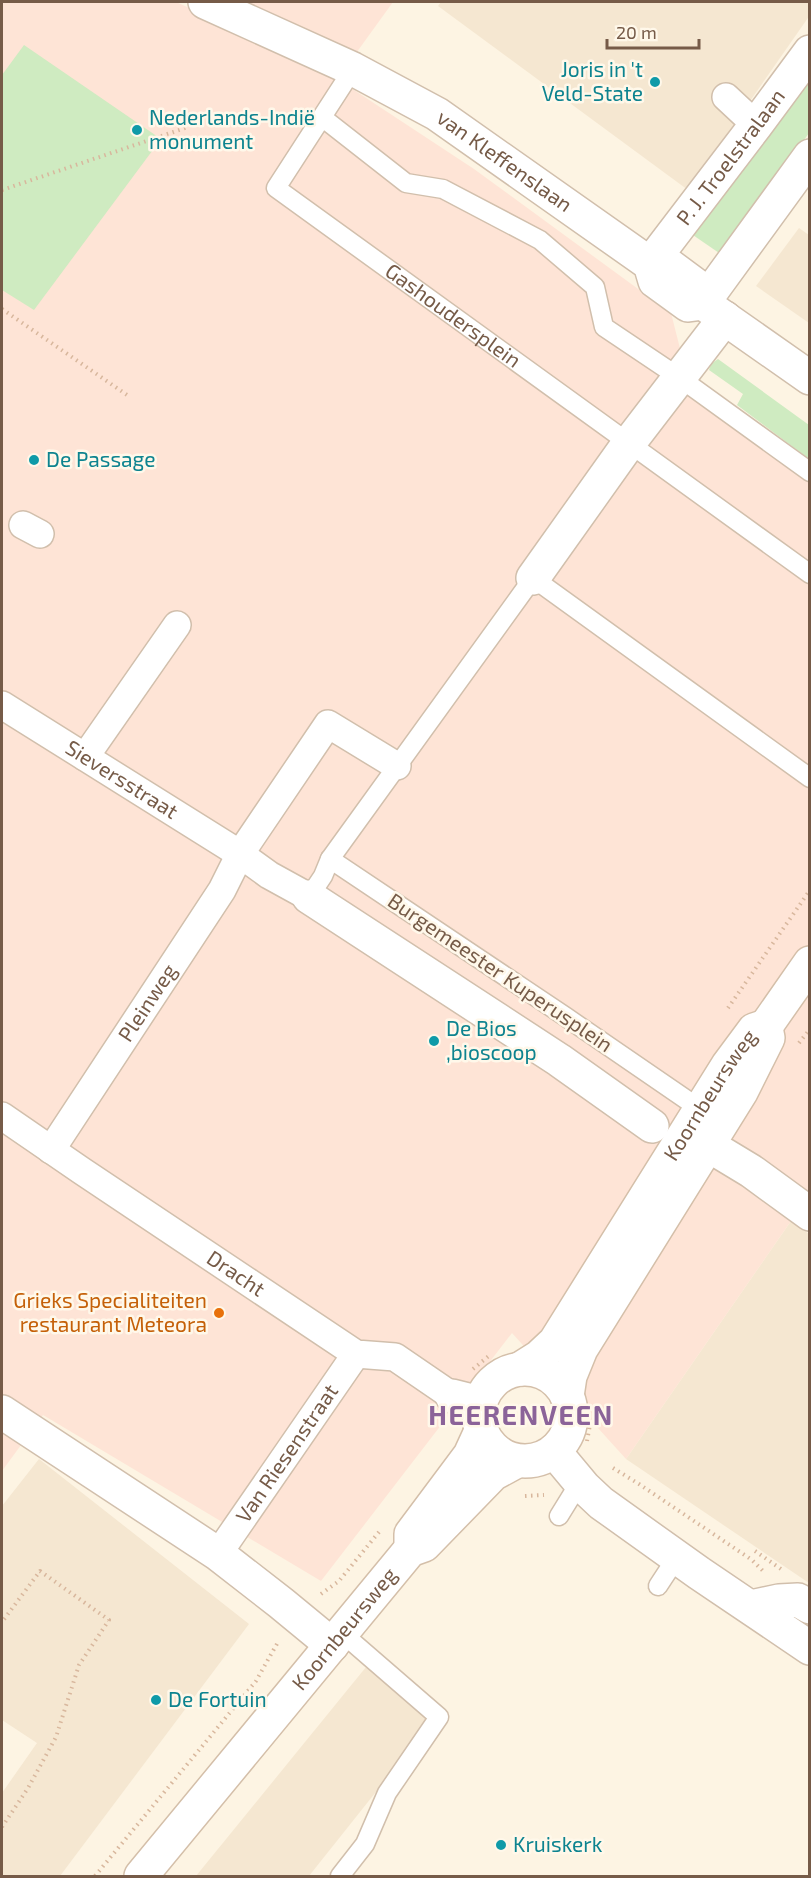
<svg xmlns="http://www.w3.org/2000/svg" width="811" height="1878" viewBox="0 0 811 1878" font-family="'Exo 2',sans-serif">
<rect width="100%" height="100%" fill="#fdf4e3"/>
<g fill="#f5e7d1">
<polygon points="441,2 809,2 810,15 688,190 438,6"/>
<polygon points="799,228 809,235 809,323 756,286"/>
<polygon points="791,1221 809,1234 809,1583 626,1459"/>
<polygon points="39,1459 249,1624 60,1876 2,1876 2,1793 37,1743 2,1720 2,1506"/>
<polygon points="375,1656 438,1714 309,1876 196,1876"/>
</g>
<g fill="#fee4d6">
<polygon points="2,2 176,2 316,65 474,169 671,313 687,376 809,469 809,1195 626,1459 512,1333 321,1581 43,1415 2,1471"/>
<polygon points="228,2 393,2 354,56"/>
</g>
<g fill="#cfebc1">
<polygon points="24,45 161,139 34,310 2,290 2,75"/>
<polygon points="809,68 809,133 722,255 690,233"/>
<polygon points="718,359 809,425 809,459 737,405 743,394 709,370 711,364"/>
</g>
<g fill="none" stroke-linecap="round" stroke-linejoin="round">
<g stroke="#d1bfac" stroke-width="21">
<g id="service">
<path id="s1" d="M353,69L276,188L810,574"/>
<polyline points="323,118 406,183 443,189 540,240 595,287 604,327 680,378 810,472"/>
<polyline points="309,897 323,876 330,859"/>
<polyline points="700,1109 566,1017 330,859 533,578 810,778"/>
<polyline points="559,1516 580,1482"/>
<polyline points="658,1586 677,1557"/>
<polyline points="340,1876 365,1844 387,1793 439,1717 342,1633"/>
</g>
</g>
<g stroke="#d1bfac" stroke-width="30">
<g id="pedestrian">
<polyline points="726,97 756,125"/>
<polyline points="23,525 40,534"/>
<path id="s2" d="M2,705L240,854L269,875L309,897"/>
<polyline points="85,757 177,625"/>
<path id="s3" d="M2,1116L82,1171L356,1354L395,1357L452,1396"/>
<path id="s4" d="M51,1150L222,890L240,854L328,724L397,766"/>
<path id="s5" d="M218,1554L356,1354"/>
</g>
</g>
<g stroke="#d1bfac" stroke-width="36">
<g id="minor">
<path id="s6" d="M650,264L756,125L810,52"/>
<polyline points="703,303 810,156"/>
<polyline points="533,578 629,443 725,318"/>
<polyline points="309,897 559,1060 652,1126"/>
<polyline points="708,1145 751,1171 810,1214"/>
<polyline points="452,1396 480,1403"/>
<polyline points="2,1412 218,1554 281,1603 332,1645"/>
<polyline points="751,1607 779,1601 798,1600 810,1607"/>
</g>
</g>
<g stroke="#d1bfac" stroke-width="36">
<g id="tertiary">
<path id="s7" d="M205,2L353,69L437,114L650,264L670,266L701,289L703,303L688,305L655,281L650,264"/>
<polyline points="703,303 810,378"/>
<polyline points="554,1451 584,1487 601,1503 699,1573 810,1648"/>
</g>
</g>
<g stroke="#d4bfa9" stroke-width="36">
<g id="secondary">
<polyline points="766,1026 810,963"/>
<circle cx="525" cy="1415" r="46"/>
<path id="s8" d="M520,1369L539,1357L555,1342L728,1065L754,1030L766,1026"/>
<polyline points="567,1396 570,1376 581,1349 741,1092 768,1038 767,1033"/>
<polyline points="411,1542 411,1534 470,1455 481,1431"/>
<path id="s9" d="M141,1876L410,1550L424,1545L493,1474L517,1461"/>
</g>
</g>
<g stroke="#d8b79d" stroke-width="4" stroke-dasharray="1.5 4.5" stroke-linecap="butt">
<polyline points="2,190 188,127"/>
<polyline points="2,309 130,397"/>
<polyline points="728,1008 810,890"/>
<polyline points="799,1043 810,1029"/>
<polyline points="473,1369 490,1355"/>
<polyline points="587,1441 591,1419"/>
<polyline points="613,1468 639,1484 752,1560 765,1573"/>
<polyline points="525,1496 544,1495"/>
<polyline points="755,1551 781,1569"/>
<polyline points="321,1594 339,1581 379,1532"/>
<polyline points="2,1827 28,1788 56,1737 79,1665 109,1620 40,1571 2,1622"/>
<polyline points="95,1876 256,1681 278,1642"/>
</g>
<use href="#service" stroke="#fff" stroke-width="18"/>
<use href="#pedestrian" stroke="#fff" stroke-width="27"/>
<use href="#minor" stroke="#fff" stroke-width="33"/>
<use href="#tertiary" stroke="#fff" stroke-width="33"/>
<use href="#secondary" stroke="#fff" stroke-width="33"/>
</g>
<g fill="#0f9aa8" stroke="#fff8ea" stroke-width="2">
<circle cx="655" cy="82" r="6"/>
<circle cx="137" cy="130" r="6"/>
<circle cx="34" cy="460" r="6"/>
<circle cx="434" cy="1041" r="6"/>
<circle cx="156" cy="1700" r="6"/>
<circle cx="501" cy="1845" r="6"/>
</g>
<circle fill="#e8710a" stroke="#fff8ea" stroke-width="2" cx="219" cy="1313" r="6"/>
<g text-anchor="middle" stroke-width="5" stroke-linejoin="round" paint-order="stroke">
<g font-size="21" fill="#0d838f" stroke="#fff8ea" text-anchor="start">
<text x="643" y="77" text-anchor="end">Joris in 't<tspan x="643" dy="24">Veld-State</tspan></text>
<text x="149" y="125">Nederlands-Indië<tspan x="149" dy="24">monument</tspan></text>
<text x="46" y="467">De Passage</text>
<text x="446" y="1036">De Bios<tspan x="446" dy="24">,bioscoop</tspan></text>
<text x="168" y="1707">De Fortuin</text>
<text x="513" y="1852">Kruiskerk</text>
</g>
<g font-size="21" fill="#765b48" stroke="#fff8ea">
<text dy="7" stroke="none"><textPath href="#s6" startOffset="134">P. J. Troelstralaan</textPath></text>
<text dy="7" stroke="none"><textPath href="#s7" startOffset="340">van Kleffenslaan</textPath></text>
<text dy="7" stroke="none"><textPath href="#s1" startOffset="360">Gashoudersplein</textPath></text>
<text dy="7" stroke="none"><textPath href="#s2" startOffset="141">Sieversstraat</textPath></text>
<text transform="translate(500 973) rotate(34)" y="7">Burgemeester Kuperusplein</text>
<text dy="7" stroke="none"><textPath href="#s4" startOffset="176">Pleinweg</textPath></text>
<text dy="7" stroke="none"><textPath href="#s8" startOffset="336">Koornbeursweg</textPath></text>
<text dy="7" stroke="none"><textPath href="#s3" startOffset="282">Dracht</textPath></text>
<text dy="7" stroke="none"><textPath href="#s5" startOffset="122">Van Riesenstraat</textPath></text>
<text dy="7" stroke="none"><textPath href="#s9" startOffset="320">Koornbeursweg</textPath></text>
</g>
<g font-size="21" fill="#c56008" stroke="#fff8ea" text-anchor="end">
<text x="207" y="1308">Grieks Specialiteiten<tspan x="207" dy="24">restaurant Meteora</tspan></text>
</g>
<g font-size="27" font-weight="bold" letter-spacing="1.5" fill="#8b6399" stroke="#fff8ea">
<text x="521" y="1425">HEERENVEEN</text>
</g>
</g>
<rect width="811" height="1878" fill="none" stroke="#765b48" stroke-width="6"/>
<path d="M607 39v9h92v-9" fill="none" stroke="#765b48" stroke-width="3"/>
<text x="616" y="39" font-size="18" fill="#765b48" stroke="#fff8ea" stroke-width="4.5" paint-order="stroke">20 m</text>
</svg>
